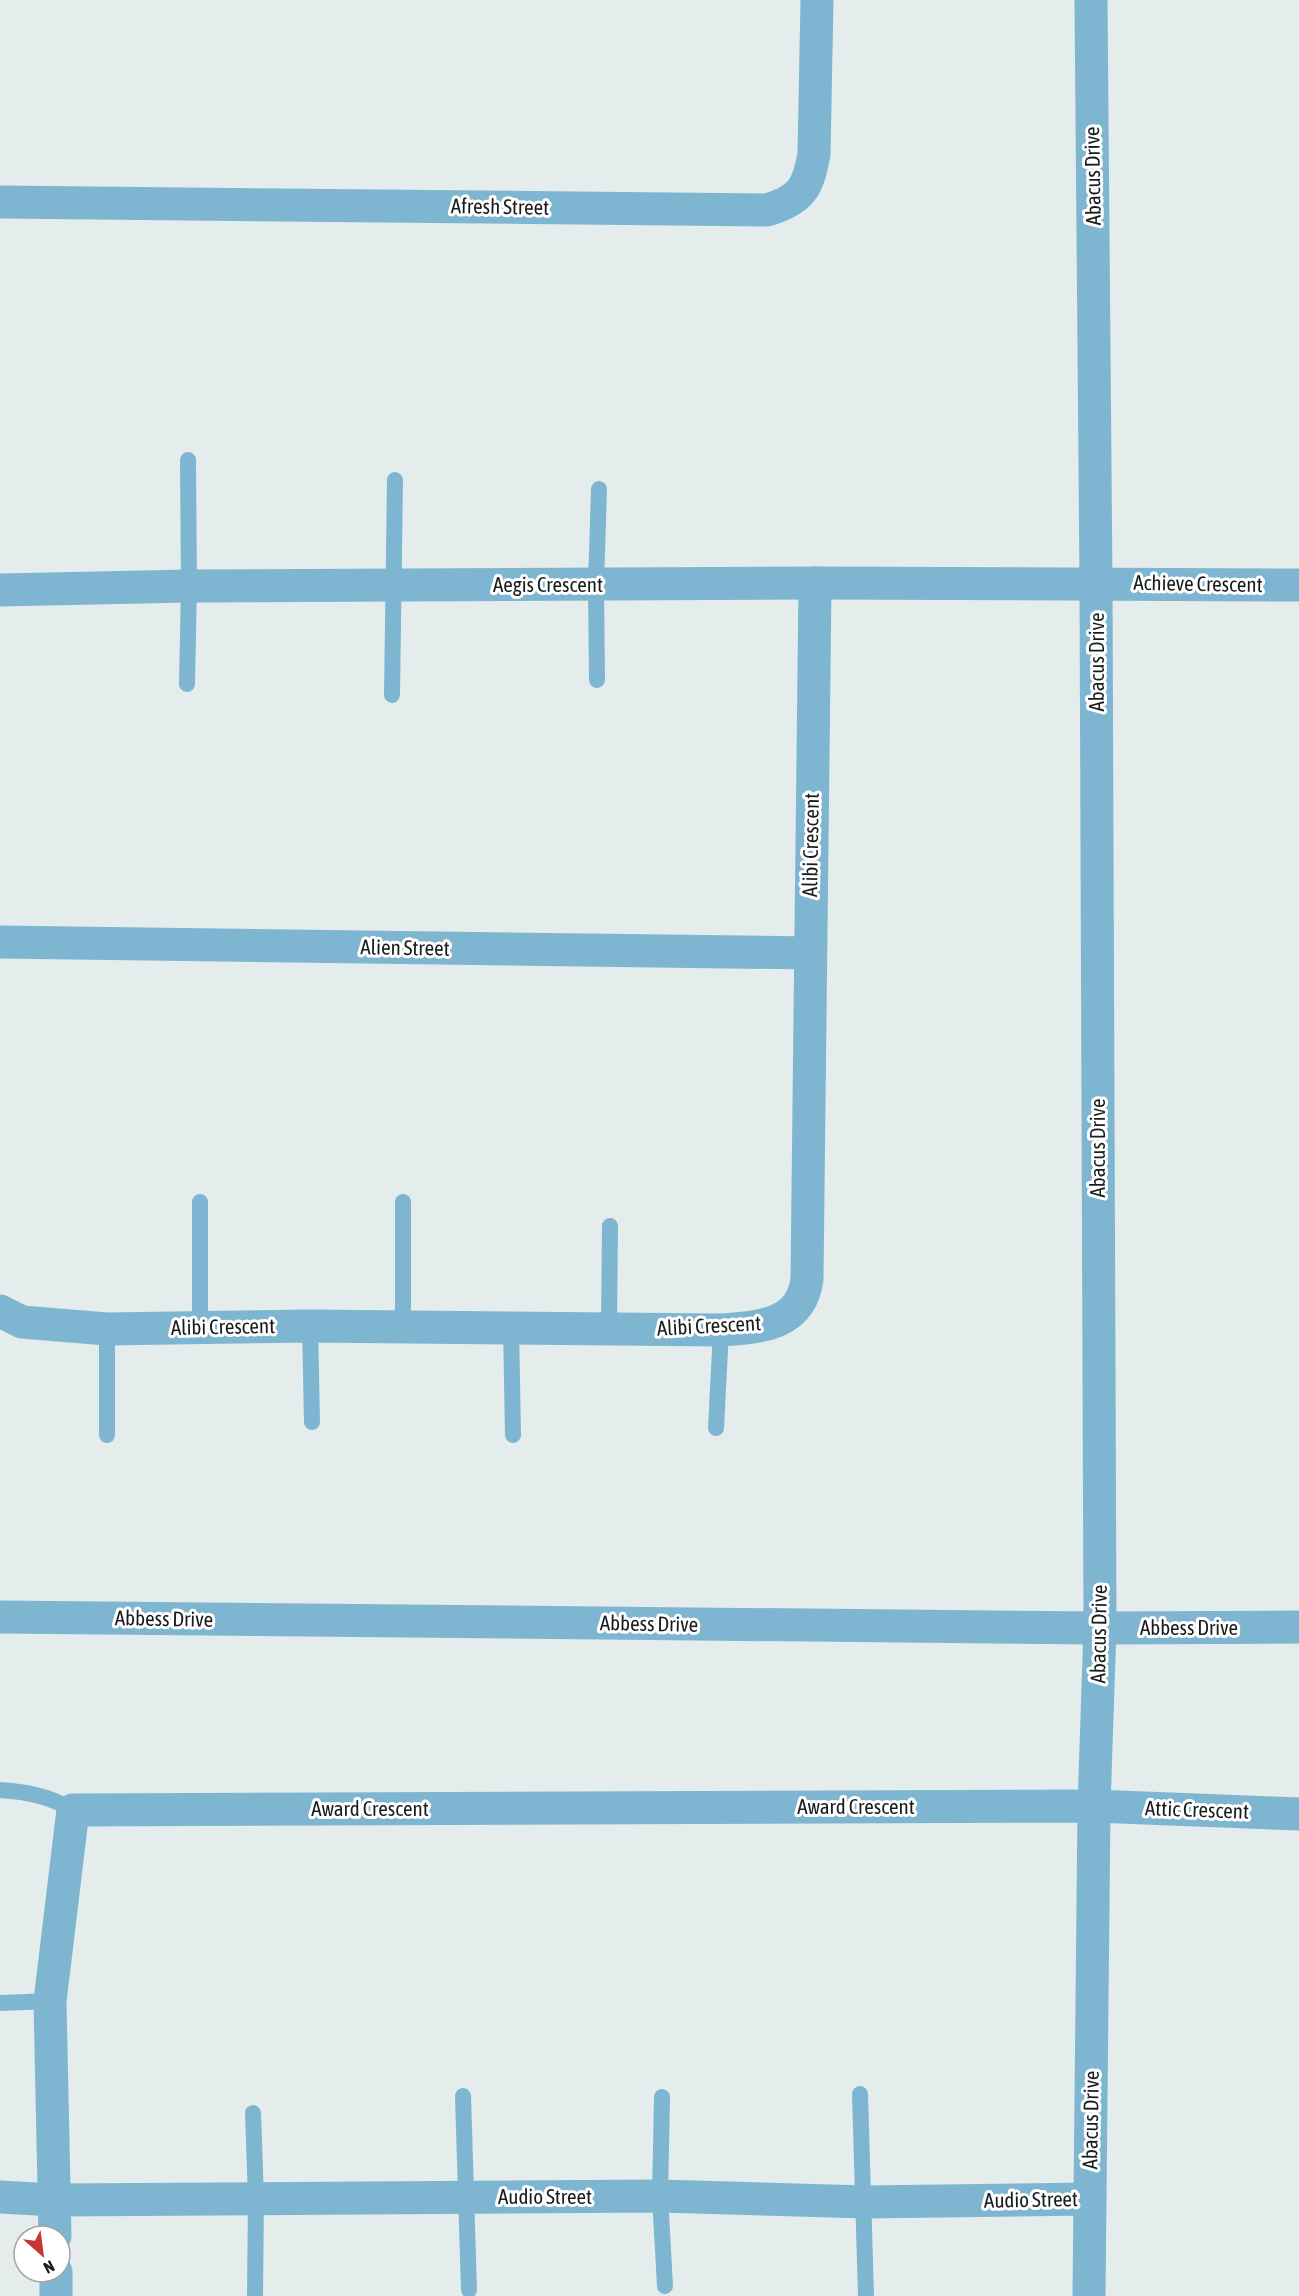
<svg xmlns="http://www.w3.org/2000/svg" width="1299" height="2296" viewBox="0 0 1299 2296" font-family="'Asap Condensed',sans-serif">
<rect width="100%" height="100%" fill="#e4ecec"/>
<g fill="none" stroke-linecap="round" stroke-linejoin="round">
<g stroke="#7eb6d1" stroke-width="16">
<polyline points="597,680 596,585 599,489"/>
<polyline points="187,684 189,586 188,460"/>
<polyline points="392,695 395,480"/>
<polyline points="200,1202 200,1328"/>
<polyline points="310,1326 312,1422"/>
<polyline points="403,1328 403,1202"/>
<polyline points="511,1328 513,1435"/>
<polyline points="609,1330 610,1226"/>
<polyline points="716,1428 721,1330"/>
<polyline points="107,1435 107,1329"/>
<path d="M0,1790C27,1792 49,1796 73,1810"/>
<polyline points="0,2003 50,2001"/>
<polyline points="860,2094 866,2296"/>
<polyline points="463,2096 469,2290"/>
<polyline points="662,2097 660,2196 665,2286"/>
<polyline points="253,2113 256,2199 255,2294"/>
</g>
<g stroke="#7eb6d1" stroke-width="33">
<path d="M0,202L767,210C801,200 808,188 814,154L817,0"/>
<polyline points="0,590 189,586 815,583 1299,585"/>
<polyline points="0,942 810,953"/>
<path d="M0,1311L22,1322L107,1329L310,1326L721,1330C759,1327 801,1326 807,1279L815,583"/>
<polyline points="1100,1628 1299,1627"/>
<polyline points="0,2197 55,2200 660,2196 865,2202 1090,2199"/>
<polyline points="55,2236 50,2001 73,1810 1094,1806 1299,1814"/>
<polyline points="56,2272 56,2296"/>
</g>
<g stroke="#7eb6d1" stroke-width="33">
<polyline points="0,1617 1100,1628"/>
<polyline points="1089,2296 1094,1806 1100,1628 1096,583 1091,0"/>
</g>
</g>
<g text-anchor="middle" stroke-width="6" stroke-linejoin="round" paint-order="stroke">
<g font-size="21" fill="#191c1c" stroke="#fff">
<text transform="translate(1093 176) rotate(-91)" y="7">Abacus Drive</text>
<text transform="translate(500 207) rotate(1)" y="7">Afresh Street</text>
<text transform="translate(1198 584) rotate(1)" y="7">Achieve Crescent</text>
<text x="548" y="592">Aegis Crescent</text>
<text transform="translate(1097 662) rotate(-90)" y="7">Abacus Drive</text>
<text transform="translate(811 845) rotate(-89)" y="7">Alibi Crescent</text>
<text transform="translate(405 948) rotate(1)" y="7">Alien Street</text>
<text transform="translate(1098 1148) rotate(-90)" y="7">Abacus Drive</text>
<text transform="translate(709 1326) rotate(-3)" y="7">Alibi Crescent</text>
<text transform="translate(223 1327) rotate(-1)" y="7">Alibi Crescent</text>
<text transform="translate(164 1619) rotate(1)" y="7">Abbess Drive</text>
<text transform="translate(649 1624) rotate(1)" y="7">Abbess Drive</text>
<text x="1189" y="1635">Abbess Drive</text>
<text transform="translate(1099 1634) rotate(-89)" y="7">Abacus Drive</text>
<text x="856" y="1814">Award Crescent</text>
<text x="370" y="1816">Award Crescent</text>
<text transform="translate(1197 1810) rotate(2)" y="7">Attic Crescent</text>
<text transform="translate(1091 2120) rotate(-89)" y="7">Abacus Drive</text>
<text x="545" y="2204">Audio Street</text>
<text transform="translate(1031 2200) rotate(-1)" y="7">Audio Street</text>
</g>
</g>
<g transform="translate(42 2254) rotate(152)"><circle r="28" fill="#ffffff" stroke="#a3a4a4" stroke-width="1.5"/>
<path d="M0-4.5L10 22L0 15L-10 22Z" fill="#c53636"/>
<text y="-9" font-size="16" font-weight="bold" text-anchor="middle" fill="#191c1c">N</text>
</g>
</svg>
